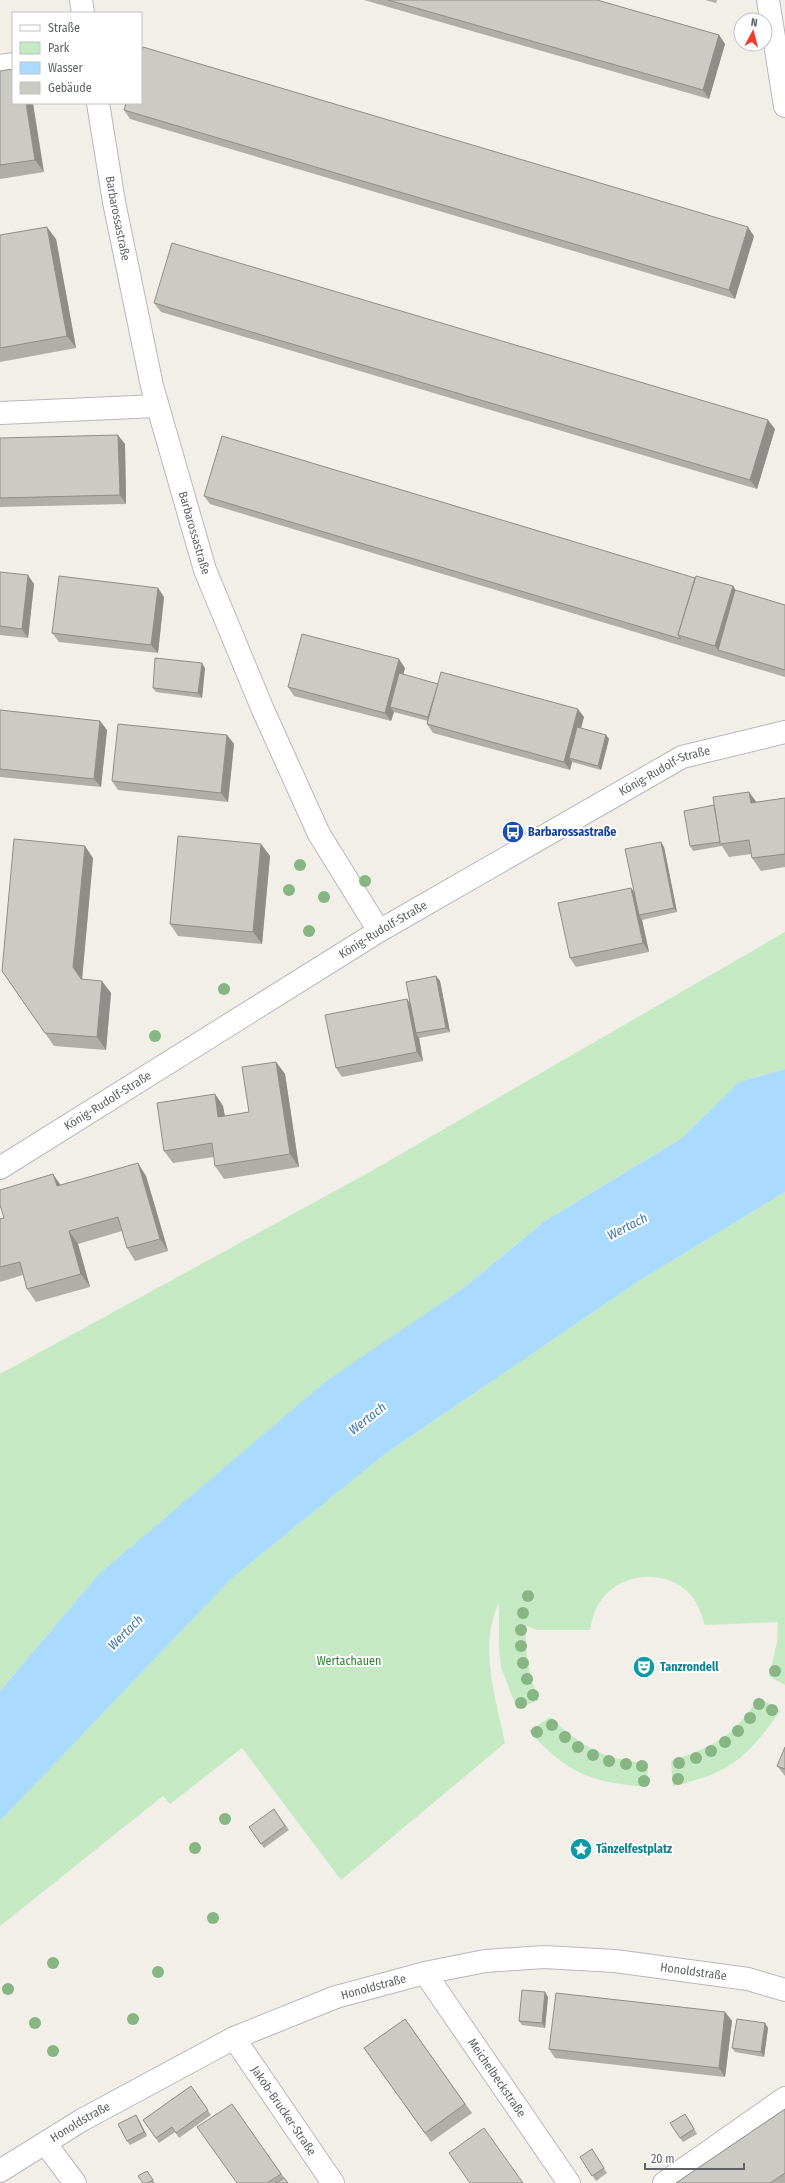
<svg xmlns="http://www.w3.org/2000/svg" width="785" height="2183" viewBox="0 0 785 2183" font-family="'Fira Sans Condensed',sans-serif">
<rect width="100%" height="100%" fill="#f1efe8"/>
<g fill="#c4e9c3">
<polygon points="785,932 785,1069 739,1082 682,1138 545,1221 462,1289 98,1575 0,1691 0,1374 368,1173"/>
<path d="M785,1192V1685L769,1676L777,1642L778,1622L705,1625C701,1613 697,1600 687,1591C663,1569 621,1573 602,1599C595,1608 592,1619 590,1630H538L526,1626C525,1654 528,1673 539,1700L517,1709L501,1667L499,1647V1603C478,1646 496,1699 505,1743L341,1880L242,1748L170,1804L163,1796L0,1926V1821L231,1579L385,1454L639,1281Z"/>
<path d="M759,1697L780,1711C747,1758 730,1773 673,1786L671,1761C713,1747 735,1736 759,1697Z"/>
<path d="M550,1717C583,1747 603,1760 648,1763L647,1787C590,1782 568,1774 529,1731Z"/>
</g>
<polygon fill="#aadbff" points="785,1069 785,1192 639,1281 385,1454 231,1579 0,1821 0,1691 98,1575 325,1382 462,1289 545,1221 682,1138 739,1082"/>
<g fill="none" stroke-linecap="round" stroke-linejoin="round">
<g stroke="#b5b8bc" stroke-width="24">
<g id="minor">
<polyline points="81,0 83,13"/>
<polyline points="768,0 785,106"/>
<polyline points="0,66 13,64"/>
<path id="s1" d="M98,103L114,202L152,386L205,570L263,710L319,834L379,931"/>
<polyline points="1,413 157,406"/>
<path id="s2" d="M0,1168L379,931L682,757L785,732"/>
<path id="s3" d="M425,1973L569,2183"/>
<path id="s4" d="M234,2038L333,2183"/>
<polyline points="45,2143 75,2183"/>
<path id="s5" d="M0,2171L82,2120L234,2038L336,1997L425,1973L485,1961L544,1957L615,1961L748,1979L785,1990"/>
<polyline points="664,2183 785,2098"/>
</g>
</g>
<use href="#minor" stroke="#fff" stroke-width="22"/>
</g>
<g fill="#87b584">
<circle cx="300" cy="865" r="6"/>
<circle cx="365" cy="881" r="6"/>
<circle cx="289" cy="890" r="6"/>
<circle cx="324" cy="897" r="6"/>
<circle cx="309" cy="931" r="6"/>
<circle cx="224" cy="989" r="6"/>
<circle cx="155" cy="1036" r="6"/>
<circle cx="528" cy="1596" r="6"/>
<circle cx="523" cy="1613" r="6"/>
<circle cx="521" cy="1630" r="6"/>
<circle cx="521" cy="1646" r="6"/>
<circle cx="523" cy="1663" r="6"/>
<circle cx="775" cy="1671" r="6"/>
<circle cx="527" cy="1679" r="6"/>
<circle cx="533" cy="1695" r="6"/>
<circle cx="521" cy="1703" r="6"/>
<circle cx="759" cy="1704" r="6"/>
<circle cx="772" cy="1710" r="6"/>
<circle cx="750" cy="1718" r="6"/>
<circle cx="552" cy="1725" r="6"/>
<circle cx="738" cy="1731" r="6"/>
<circle cx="537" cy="1732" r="6"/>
<circle cx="565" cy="1737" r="6"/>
<circle cx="725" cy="1742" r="6"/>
<circle cx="578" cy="1747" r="6"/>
<circle cx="711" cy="1751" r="6"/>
<circle cx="593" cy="1755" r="6"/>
<circle cx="696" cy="1758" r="6"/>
<circle cx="609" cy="1761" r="6"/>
<circle cx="679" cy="1763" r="6"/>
<circle cx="626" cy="1764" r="6"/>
<circle cx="642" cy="1766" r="6"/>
<circle cx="678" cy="1779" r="6"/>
<circle cx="644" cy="1781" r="6"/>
<circle cx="225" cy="1819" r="6"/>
<circle cx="195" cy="1848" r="6"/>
<circle cx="213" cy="1918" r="6"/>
<circle cx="53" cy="1963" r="6"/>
<circle cx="158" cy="1972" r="6"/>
<circle cx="8" cy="1989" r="6"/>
<circle cx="133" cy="2019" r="6"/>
<circle cx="35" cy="2023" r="6"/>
<circle cx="53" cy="2051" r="6"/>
</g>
<g fill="#afaea9">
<polygon points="364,0 597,0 719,35 725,44 709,99"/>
<polygon points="705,0 717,0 716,3"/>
<polygon points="0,71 44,172 0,179"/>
<polygon points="124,110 754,236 735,299 130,119"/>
<polygon points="0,235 56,239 76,348 0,362"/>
<polygon points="154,303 775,429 757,489 161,312"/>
<polygon points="0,438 125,444 126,504 0,507"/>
<polygon points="204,496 695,578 733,586 735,590 785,605 785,677 210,504"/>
<polygon points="0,572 34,584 28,638 0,635"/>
<polygon points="158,588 164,597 158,653 59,642 52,633"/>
<polygon points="205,668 202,698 156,692 153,688"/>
<polygon points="405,668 403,675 438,684 584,717 581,728 606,735 609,739 601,770 572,762 570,770 433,733 427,724 428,721 394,712 391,721 294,696 288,687"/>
<polygon points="0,710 100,721 107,730 101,787 0,777"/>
<polygon points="227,735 234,744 228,802 118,790 112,781"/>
<polygon points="785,798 785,867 761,871 752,858 751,854 729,857 722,846 693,851 690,846 714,805 714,807 756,802"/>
<polygon points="661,842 664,847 677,912 642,920 649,952 576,967 570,958 631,888 634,892"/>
<polygon points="261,844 270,856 262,944 178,936 170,924"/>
<polygon points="93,858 82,979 111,993 106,1050 54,1046 2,971"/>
<polygon points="436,976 440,981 450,1032 419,1038 423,1061 342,1077 336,1068 407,999 410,1003"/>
<polygon points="276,1062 285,1074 299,1167 224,1179 215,1166 214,1157 173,1163 164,1151 215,1094 223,1106 225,1116 249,1112"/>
<polygon points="146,1176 168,1251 135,1261 127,1248 122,1231 78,1244 90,1287 36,1302 27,1289 23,1275 0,1282 0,1219 4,1218 60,1185"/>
<polygon points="785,1747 785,1776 777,1766"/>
<polygon points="274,1809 289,1830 264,1848 249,1827"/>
<polygon points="548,1997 545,2028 522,2025 519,2021"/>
<polygon points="725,2012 732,2021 725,2077 555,2058 549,2049"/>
<polygon points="405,2019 472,2113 431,2142 364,2048"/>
<polygon points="765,2023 768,2028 764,2057 735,2052 732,2048"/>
<polygon points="191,2086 211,2115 179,2138 175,2132 159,2143 143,2120"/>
<polygon points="232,2104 288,2183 237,2183"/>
<polygon points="785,2109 785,2183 676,2183"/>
<polygon points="688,2118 697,2134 683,2142 680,2138"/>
<polygon points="139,2120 147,2136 130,2145 127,2141"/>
<polygon points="592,2149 607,2173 596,2181 580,2157"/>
<polygon points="147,2171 155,2183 143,2183"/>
</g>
<g fill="#8f8d89">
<polygon points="719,35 725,44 709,99 703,90"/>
<polygon points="26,103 33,103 44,172 35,160"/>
<polygon points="47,227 56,239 76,348 67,336"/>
<polygon points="748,227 754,236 735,299 729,290"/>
<polygon points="768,420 775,429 757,489 750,480"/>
<polygon points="118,435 125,444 126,504 120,495"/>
<polygon points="28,575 34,584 28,638 22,629"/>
<polygon points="733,586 742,599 718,650 715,646"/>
<polygon points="158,588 164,597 158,653 151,645"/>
<polygon points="399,659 405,668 394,708 390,707 394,712 391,721 385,713"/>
<polygon points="202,663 205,668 202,698 198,693"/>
<polygon points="578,709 584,717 573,759 569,758 572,762 570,770 564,762"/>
<polygon points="100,721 107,730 101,787 94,779"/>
<polygon points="227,735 234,744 228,802 221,793"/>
<polygon points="606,735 609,739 601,770 598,766"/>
<polygon points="749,792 758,804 751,803"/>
<polygon points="661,842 664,847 677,912 674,908"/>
<polygon points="261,844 270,856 262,944 253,932"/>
<polygon points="85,846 93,858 82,980 73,967"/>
<polygon points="631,888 637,896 639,915 642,920 649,952 643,943"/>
<polygon points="436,976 440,981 450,1032 446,1028"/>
<polygon points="102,981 111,993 106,1050 97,1037"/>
<polygon points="407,999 413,1008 416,1033 419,1038 423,1061 417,1052"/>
<polygon points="276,1062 285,1074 299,1167 290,1154"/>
<polygon points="215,1094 223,1106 227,1129 218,1117"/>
<polygon points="138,1163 146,1176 168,1251 160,1239"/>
<polygon points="53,1174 62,1187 57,1186"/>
<polygon points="69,1231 78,1244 90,1287 81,1274"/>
<polygon points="545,1992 548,1997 545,2028 542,2023"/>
<polygon points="725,2012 732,2021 725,2077 719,2068"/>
<polygon points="765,2023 768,2028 764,2057 761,2052"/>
<polygon points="136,2115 139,2120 147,2136 144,2132"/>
</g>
<g fill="#cccac4" stroke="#8f8d89">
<polygon points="388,0 597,0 719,35 703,90"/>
<polygon points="143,47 748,227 729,290 124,110 126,103 141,103 141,53"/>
<polygon points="13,69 13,103 26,103 35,160 0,165 0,71"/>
<polygon points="47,227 67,336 0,348 0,235"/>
<polygon points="172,243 768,420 750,480 154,303"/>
<polygon points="118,435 120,495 0,498 0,438"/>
<polygon points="222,436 695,578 678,635 681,639 204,496"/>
<polygon points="0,572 28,575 22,629 0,626"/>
<polygon points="59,576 158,588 151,645 52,633"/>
<polygon points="696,576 733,586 715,646 678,635"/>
<polygon points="735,590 785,605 785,670 718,650"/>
<polygon points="302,634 399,659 385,713 288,687"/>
<polygon points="155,658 202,663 198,693 153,688"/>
<polygon points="441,672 578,709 564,762 427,724"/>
<polygon points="399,673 438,684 428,717 390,707"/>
<polygon points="0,710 100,721 94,779 0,769"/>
<polygon points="118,724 227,735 221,793 112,781"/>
<polygon points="577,727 606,735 598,766 569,758"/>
<polygon points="749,792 751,803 785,798 785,854 752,858 749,840 720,844 713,797"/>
<polygon points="714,805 720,842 690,846 684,811"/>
<polygon points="178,836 261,844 253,932 170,924"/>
<polygon points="14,839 85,846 73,967 81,979 102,981 97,1037 45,1033 2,971"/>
<polygon points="661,842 674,908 639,915 625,849"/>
<polygon points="631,888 643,943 570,958 558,903"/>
<polygon points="436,976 446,1028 416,1033 406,982"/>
<polygon points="407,999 417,1052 336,1068 325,1015"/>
<polygon points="276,1062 290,1154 215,1166 212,1143 164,1151 157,1103 215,1094 218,1117 249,1112 242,1067"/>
<polygon points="138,1163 160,1239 127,1248 118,1217 69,1231 81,1274 27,1289 20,1262 0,1267 0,1219 4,1218 0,1205 0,1190 53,1174 57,1186"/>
<polygon points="785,1747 785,1769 777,1766"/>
<polygon points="274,1809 285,1826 261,1844 249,1827"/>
<polygon points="522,1990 545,1992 542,2023 519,2021"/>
<polygon points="556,1993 725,2012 719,2068 549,2049"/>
<polygon points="405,2019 465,2104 425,2133 364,2048"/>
<polygon points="737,2019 765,2023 761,2052 732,2048"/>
<polygon points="191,2086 208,2110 176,2133 172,2127 156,2138 143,2120"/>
<polygon points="232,2104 281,2174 267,2183 237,2183 197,2127"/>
<polygon points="785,2109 785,2173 770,2183 676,2183"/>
<polygon points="685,2114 694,2129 680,2138 670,2123"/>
<polygon points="136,2115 144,2132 127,2141 118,2124"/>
<polygon points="484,2128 523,2183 470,2183 449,2153"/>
<polygon points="592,2149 604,2168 592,2176 580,2157"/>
<polygon points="147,2171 153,2180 148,2183 143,2183 138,2176"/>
<polygon points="284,2178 288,2183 276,2183"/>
</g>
<defs>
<g id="bus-disc" transform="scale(1.15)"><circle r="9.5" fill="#1a4fb4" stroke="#fff"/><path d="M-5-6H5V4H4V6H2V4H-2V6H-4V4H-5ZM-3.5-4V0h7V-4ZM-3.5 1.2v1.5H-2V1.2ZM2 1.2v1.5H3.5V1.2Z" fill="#fff"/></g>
<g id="theatre-disc" transform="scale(1.15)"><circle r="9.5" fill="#0f9aa8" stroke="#fff"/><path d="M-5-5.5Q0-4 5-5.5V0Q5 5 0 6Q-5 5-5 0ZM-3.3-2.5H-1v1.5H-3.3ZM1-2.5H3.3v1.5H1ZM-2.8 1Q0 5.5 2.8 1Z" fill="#fff"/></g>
<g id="sight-disc" transform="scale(1.15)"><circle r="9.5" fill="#0f9aa8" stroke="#fff"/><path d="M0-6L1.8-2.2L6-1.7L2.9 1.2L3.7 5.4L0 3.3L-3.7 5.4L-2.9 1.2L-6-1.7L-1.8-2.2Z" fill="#fff"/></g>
</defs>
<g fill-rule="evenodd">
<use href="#bus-disc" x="513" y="832"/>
<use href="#theatre-disc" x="644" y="1667"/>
<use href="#sight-disc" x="581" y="1849"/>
</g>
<g text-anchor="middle" stroke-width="4" stroke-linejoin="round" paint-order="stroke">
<g font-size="12" fill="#5f6368" stroke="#fff">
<text dy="4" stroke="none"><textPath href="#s1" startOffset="117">Barbarossastraße</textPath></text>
<text dy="4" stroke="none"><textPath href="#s1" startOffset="441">Barbarossastraße</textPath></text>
<text dy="4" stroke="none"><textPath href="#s2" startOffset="775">König-Rudolf-Straße</textPath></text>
<text dy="4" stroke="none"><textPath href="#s2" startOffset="451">König-Rudolf-Straße</textPath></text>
<text dy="4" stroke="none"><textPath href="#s2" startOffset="127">König-Rudolf-Straße</textPath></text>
<text dy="4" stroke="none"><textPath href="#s5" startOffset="742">Honoldstraße</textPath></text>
<text dy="4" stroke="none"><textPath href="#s5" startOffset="418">Honoldstraße</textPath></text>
<text dy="4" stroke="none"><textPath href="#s3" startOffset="127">Meichelbeckstraße</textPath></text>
<text dy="4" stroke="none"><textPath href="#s4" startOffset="88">Jakob-Brucker-Straße</textPath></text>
<text dy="4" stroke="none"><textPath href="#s5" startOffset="94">Honoldstraße</textPath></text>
</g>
<g font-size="12" font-weight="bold" fill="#164399" stroke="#fff" text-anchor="start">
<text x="528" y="836">Barbarossastraße</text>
</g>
<g font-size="12" fill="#308533" stroke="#fff">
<text x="349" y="1665">Wertachauen</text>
</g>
<g font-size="12" font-weight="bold" fill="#0d838f" stroke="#fff" text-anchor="start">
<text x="660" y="1671">Tanzrondell</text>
<text x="596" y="1853">Tänzelfestplatz</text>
</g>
<g font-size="13" font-style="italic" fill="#3d76ae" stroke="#fff">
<text transform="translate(627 1226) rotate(-27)" y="5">Wertach</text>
<text transform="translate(367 1418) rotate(-38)" y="5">Wertach</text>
<text transform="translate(125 1632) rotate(-45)" y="5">Wertach</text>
</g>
</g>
<rect x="12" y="12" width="130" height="92" fill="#ffffff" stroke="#bfc1c3"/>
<rect x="20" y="25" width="20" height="6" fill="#ffffff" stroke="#bfc1c3"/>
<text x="48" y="32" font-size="12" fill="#5f6368">Straße</text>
<rect x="20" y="42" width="20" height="12" fill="#c4e9c3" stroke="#bfc1c3"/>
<text x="48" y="52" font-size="12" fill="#5f6368">Park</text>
<rect x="20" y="62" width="20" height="12" fill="#aadbff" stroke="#bfc1c3"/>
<text x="48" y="72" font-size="12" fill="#5f6368">Wasser</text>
<rect x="20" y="82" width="20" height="12" fill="#cccac4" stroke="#bfc1c3"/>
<text x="48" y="92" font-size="12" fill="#5f6368">Gebäude</text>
<g transform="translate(753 32) rotate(7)"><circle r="19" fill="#ffffff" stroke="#bfc1c3"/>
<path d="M0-3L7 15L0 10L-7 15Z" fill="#f23a2d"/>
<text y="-6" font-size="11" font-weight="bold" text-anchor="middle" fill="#5f6368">N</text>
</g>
<path d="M645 2163v6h99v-6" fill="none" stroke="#5f6368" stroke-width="2"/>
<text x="651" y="2163" font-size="12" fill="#5f6368" stroke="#ffffff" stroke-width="3" paint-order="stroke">20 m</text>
</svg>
